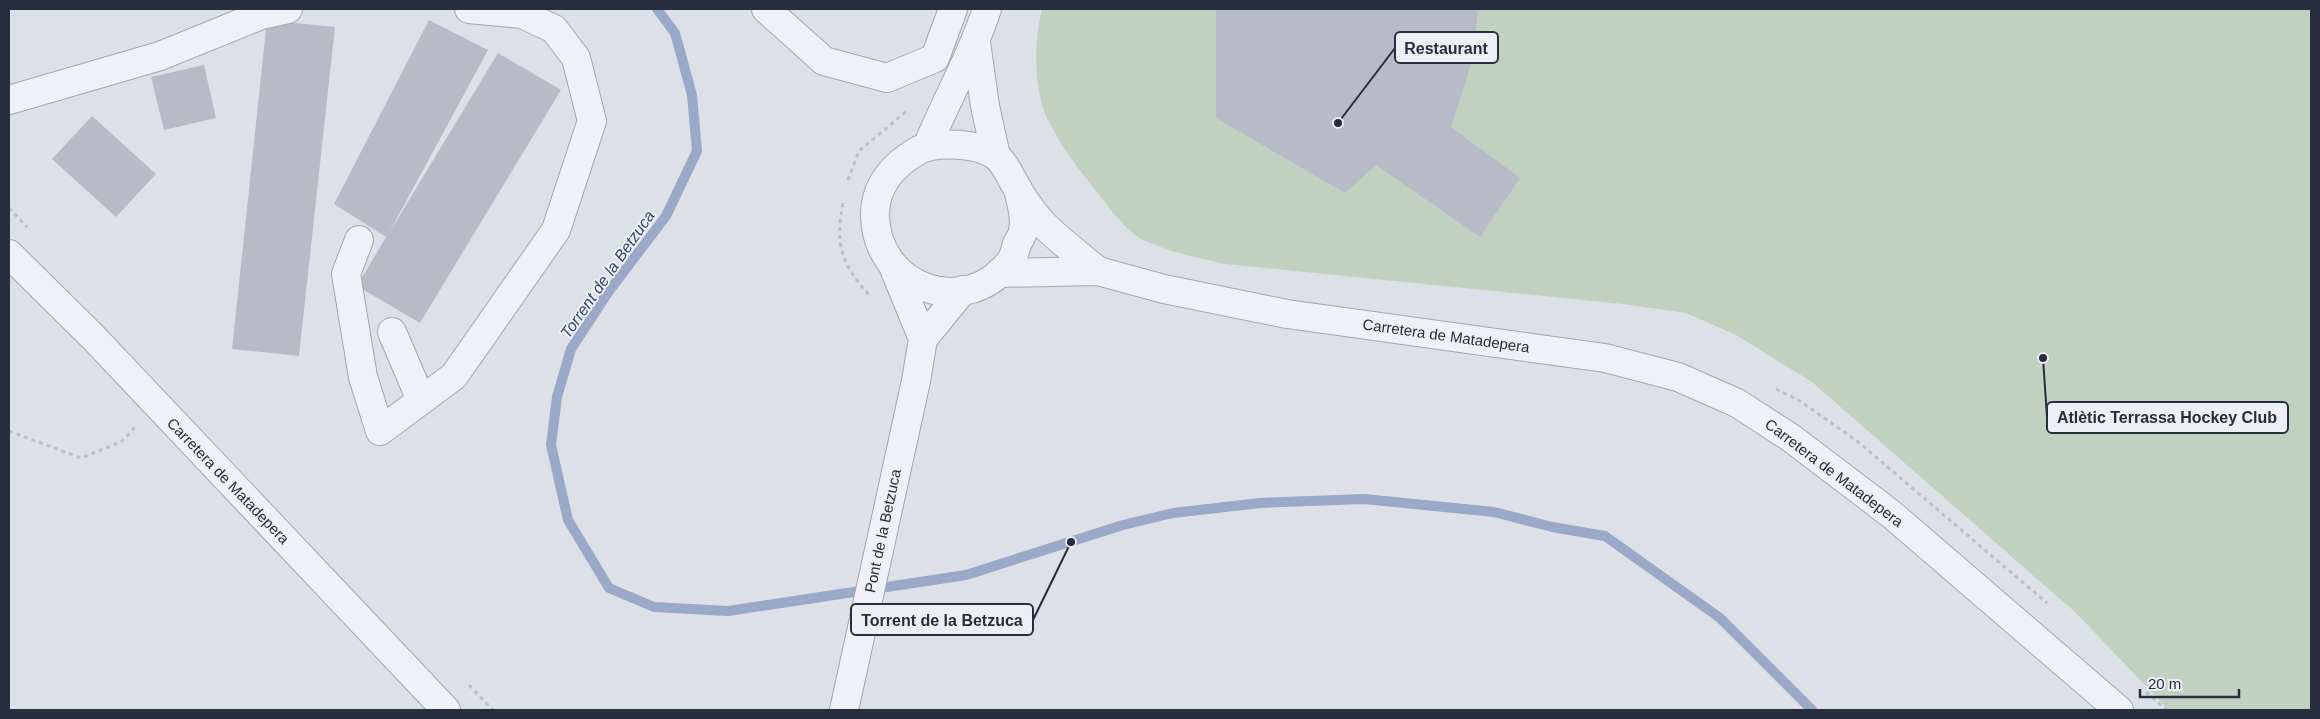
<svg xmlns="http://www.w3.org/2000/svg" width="2320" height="719" viewBox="0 0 2320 719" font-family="Arial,sans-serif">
<rect width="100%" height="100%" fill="#dee0e7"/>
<path fill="#c1d1bf" d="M1042,9H2311V710H2169L2075,612L1812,382L1736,335L1686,313L1623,304L1225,264C1196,257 1165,252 1138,237C1125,229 1107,205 1097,192C1079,170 1061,146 1048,120C1033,89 1034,41 1042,9Z"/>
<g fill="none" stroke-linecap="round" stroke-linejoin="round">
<polyline stroke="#99a9c7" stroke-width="10" points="657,9 675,33 692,95 697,151 666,216 609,291 571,349 557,397 551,445 568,520 609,588 654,607 728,611 966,575 1123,525 1173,513 1260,503 1364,499 1494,512 1552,527 1605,536 1720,618 1812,710"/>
</g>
<g fill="#b8bbc7">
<polygon points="1216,9 1478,9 1473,58 1451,127 1520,178 1480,237 1376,165 1345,193 1216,118"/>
<polygon points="267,20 335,27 299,356 232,349"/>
<polygon points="429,20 488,50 389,233 498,53 561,90 420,323 357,286 386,237 334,204"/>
<polygon points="204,65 216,118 164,130 151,77"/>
<polygon points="92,116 156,174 116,217 52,159"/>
</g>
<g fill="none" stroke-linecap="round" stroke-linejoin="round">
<g stroke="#a3a6b1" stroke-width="30">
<g id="minor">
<polyline points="766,9 824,61 887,78 935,58 953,9"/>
<polyline points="976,42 985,106 996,156"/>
<polyline points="9,100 160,56 261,15 288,9"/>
<path d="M927,147C946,100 972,56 987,9"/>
<path d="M1018,189C1021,202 1026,217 1023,230C1023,235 1019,240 1017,244C1015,250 1014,257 1010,262C965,320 876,288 875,215C875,185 894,164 919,150C937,141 979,143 996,156C1005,163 1011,178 1017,188C1024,200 1034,214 1043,224C1060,241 1080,256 1098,271"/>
<polyline points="359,240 346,274 363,377 380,431 454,376 556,230 592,121 576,58 554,29 522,14 469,9"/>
<polyline points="9,254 94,338 446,710"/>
<polyline points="999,273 1098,271 1164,289 1287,314 1605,358 1678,377 1737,403 1791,438 1891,514 2119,710"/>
<polyline points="392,332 421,400"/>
<polyline points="923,339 963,290"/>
<polyline points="844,710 916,381 923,339 893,266"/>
</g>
</g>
<g stroke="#bcbec6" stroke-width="3" stroke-dasharray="4 4" stroke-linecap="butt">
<polyline points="848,180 859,151 907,111"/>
<path d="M843,203C835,246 841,263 869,295"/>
<polyline points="9,208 27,227"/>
<polyline points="1776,389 1800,401 1857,441 2047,603"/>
<polyline points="9,431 81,458 121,442 136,426"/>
<polyline points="469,685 493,710"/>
<polyline points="2146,692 2167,710"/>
</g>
<use href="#minor" stroke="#f0f1f6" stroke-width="28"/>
</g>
<g text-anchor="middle" stroke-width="4" stroke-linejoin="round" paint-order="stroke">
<g font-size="15" fill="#272c3e" stroke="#edeff5">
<text transform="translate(1446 336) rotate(8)" y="5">Carretera de Matadepera</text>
<text transform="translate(1834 473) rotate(37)" y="5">Carretera de Matadepera</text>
<text transform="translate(228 481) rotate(46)" y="5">Carretera de Matadepera</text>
<text transform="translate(883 531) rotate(-78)" y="5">Pont de la Betzuca</text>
</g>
<g font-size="16" font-style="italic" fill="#324571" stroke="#edeff5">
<text transform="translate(607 274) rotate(-55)" y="6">Torrent de la Betzuca</text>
</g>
</g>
<path fill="none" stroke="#272c3e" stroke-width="2" d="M1338 123L1395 48M2043 358L2047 417M1071 542L1033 620"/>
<g fill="#272c3e" stroke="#edeff5" stroke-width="2">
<circle cx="1338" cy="123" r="5"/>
<circle cx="2043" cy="358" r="5"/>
<circle cx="1071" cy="542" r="5"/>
</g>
<g fill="#edeff5" stroke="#272c3e" stroke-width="2">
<rect x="1395" y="32" width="103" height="31" rx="5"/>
<rect x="2047" y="402" width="241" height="31" rx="5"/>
<rect x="851" y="604" width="182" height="31" rx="5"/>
</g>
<g font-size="16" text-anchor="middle" font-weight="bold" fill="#272c3e">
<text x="1446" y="54">Restaurant</text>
<text x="2167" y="423">Atlètic Terrassa Hockey Club</text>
<text x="942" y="626">Torrent de la Betzuca</text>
</g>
<rect width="2320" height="719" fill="none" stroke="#272c3e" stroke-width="20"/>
<path d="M2140 689v8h99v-8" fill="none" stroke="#272c3e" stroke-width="2.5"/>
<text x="2148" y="689" font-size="15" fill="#272c3e" stroke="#edeff5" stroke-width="4" paint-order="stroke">20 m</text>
</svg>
